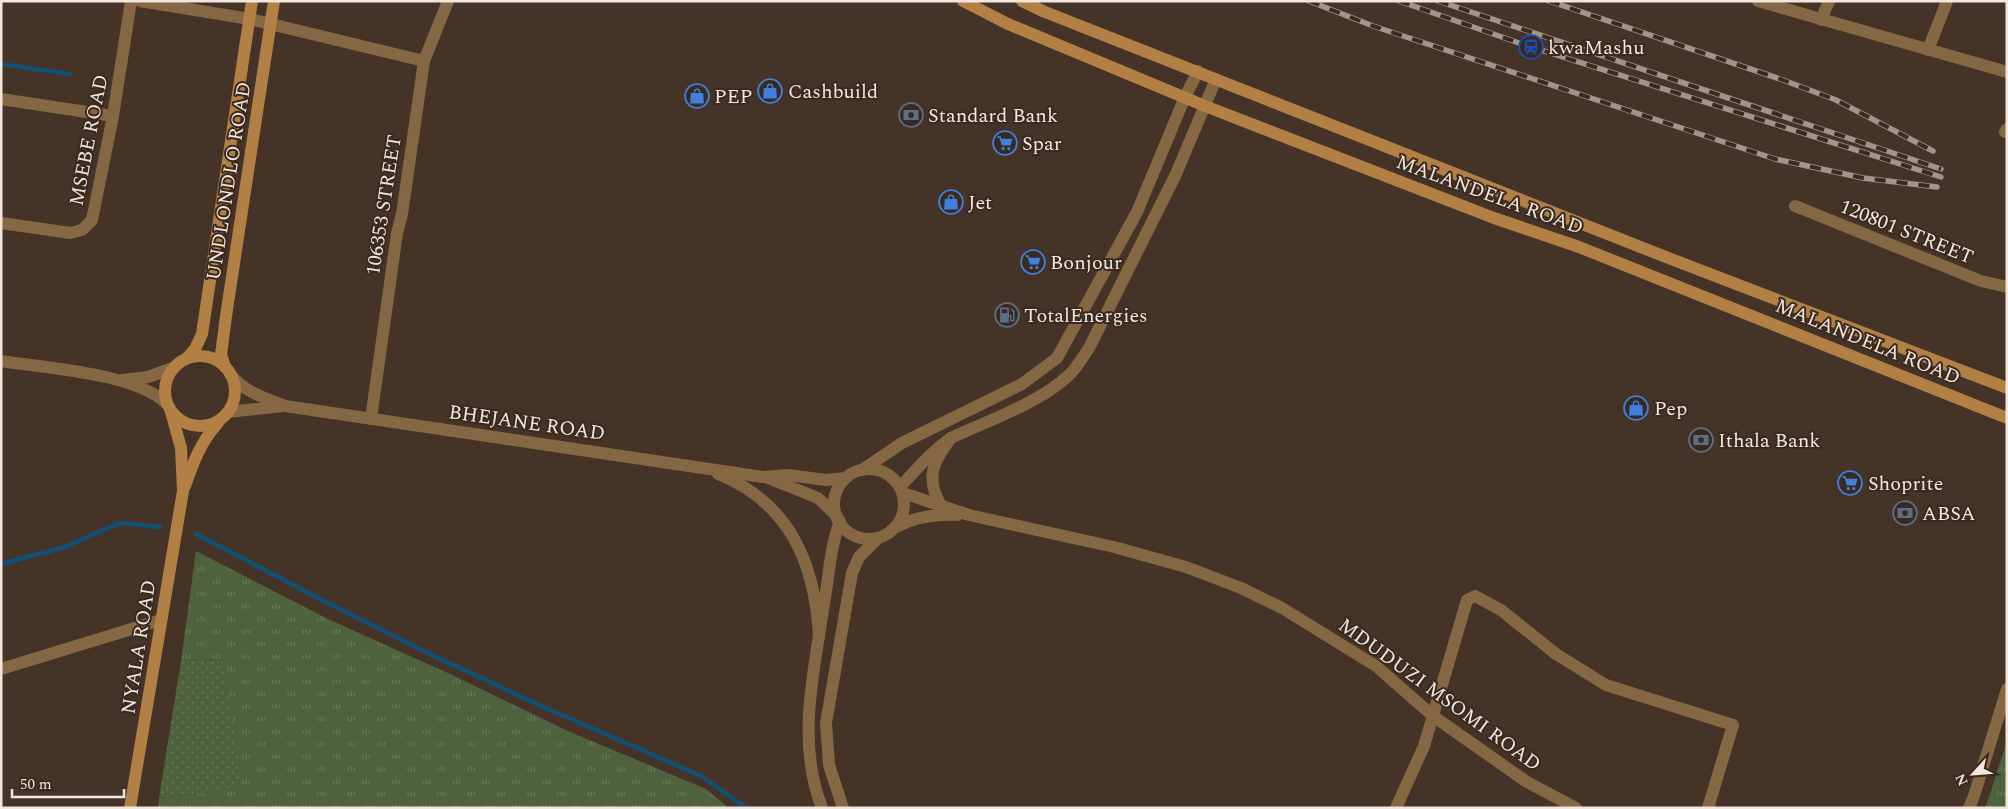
<svg xmlns="http://www.w3.org/2000/svg" width="2008" height="809" viewBox="0 0 2008 809" font-family="Spectral,serif">
<defs>
<pattern id="grass-tufts" width="24" height="20" patternUnits="userSpaceOnUse" patternTransform="scale(1.25)"><rect width="24" height="20" fill="#4d623d"/><path d="M3 7l-1-3M5 7V3M7 7l1-3M15 17l-1-3M17 17v-4M19 17l1-3" fill="none" stroke="#677859"/></pattern>
<pattern id="garden-dots" width="8" height="8" patternUnits="userSpaceOnUse" patternTransform="scale(1.25)"><rect width="8" height="8" fill="#4d623d"/><path d="M2 2h.1M6 6h.1" fill="none" stroke="#677859" stroke-width="1.8" stroke-linecap="round"/></pattern>
</defs>
<rect width="100%" height="100%" fill="#453327"/>
<g fill="url(#grass-tufts)">
<polygon points="196,551 328,619 450,674 568,731 706,789 729,808 158,808 159,798 208,792 239,784 222,659 181,661"/>
<polygon points="2007,741 2007,808 1985,808 1986,806"/>
</g>
<polygon fill="url(#garden-dots)" points="222,659 238,749 239,785 208,792 159,798 181,661"/>
<g fill="none" stroke-linecap="round" stroke-linejoin="round">
<g stroke="#105072" stroke-width="4.5">
<polyline points="1,64 70,74"/>
<polyline points="196,534 326,602 428,653 530,701 701,776 747,808"/>
<polyline points="1,564 65,547 110,527 122,523 160,527"/>
</g>
<g stroke="#866743" stroke-width="12">
<polyline points="140,1 250,19 424,61"/>
<polyline points="1758,1 2007,72"/>
<polyline points="1821,20 1829,1"/>
<polyline points="1928,50 1947,1"/>
<polyline points="1,99 113,116"/>
<polyline points="2005,132 2007,129"/>
<polyline points="1795,206 1981,281 2007,287"/>
<polyline points="1,223 70,233 82,230 92,220 113,116 131,1"/>
<polyline points="371,419 397,233 402,214 424,61 448,1"/>
<polyline points="862,470 902,443 1022,384 1057,358 1137,212 1185,97 1198,71"/>
<path d="M900,487C917,469 931,452 951,438C987,421 1039,403 1068,376C1077,368 1082,358 1089,348L1176,174L1216,79"/>
<polyline points="1,669 161,620"/>
<path d="M822,808C796,741 814,672 824,604C829,576 830,548 840,521"/>
<polyline points="843,808 829,765 826,723 852,573 859,557 878,538"/>
<polyline points="1396,808 1424,746 1467,600 1475,596 1501,610 1556,654 1606,685 1733,725 1708,808"/>
</g>
<g stroke="#866743" stroke-width="12">
<path d="M1,361C45,368 136,373 167,404"/>
<path d="M230,374C244,392 265,398 285,406L763,477L788,475L826,480L846,478"/>
<polyline points="122,380 148,377 173,368"/>
<polyline points="228,412 283,406"/>
<circle cx="869" cy="504" r="35"/>
<path d="M718,474C790,503 815,563 819,637"/>
<polyline points="768,478 818,498 837,516"/>
<polyline points="903,493 969,515 1114,547 1186,567 1241,588 1282,608 1376,666 1433,716 1527,782 1576,808"/>
<path d="M941,506C925,477 933,462 951,438"/>
<path d="M896,527C915,517 935,514 957,515"/>
<polyline points="1969,808 1974,796 2007,689"/>
</g>
<g stroke="#b28045" stroke-width="12">
<polyline points="963,1 1008,24 1205,106 1494,218 1579,247 2007,418"/>
<polyline points="1022,1 1045,12 1671,259 2007,388"/>
<circle cx="200" cy="391" r="35"/>
<polyline points="186,359 195,349 202,334 252,1"/>
<polyline points="225,367 221,355 226,316 274,1"/>
<path d="M185,486C193,463 201,441 218,423"/>
<polyline points="130,808 183,491 181,448 171,412"/>
</g>
<g stroke="#a3948b" stroke-width="5.5">
<g id="rail">
<polyline points="1309,1 1373,26 1775,159 1863,178 1937,187"/>
<polyline points="1399,1 1519,43 1941,177"/>
<polyline points="1438,1 1941,169"/>
<polyline points="1549,1 1783,80 1836,100 1933,151"/>
</g>
</g>
<use href="#rail" stroke="#3a291d" stroke-width="4" stroke-dasharray="11" stroke-linecap="butt"/>
</g>
<defs>
<g id="station-ring" transform="scale(1.25)"><circle r="9.5" fill="#3a291d" stroke="#1a4fb4" stroke-width="1.5"/><path d="M-3-6H3Q5-6 5-4V2Q5 4 3 4L4.5 6H3L1.5 4h-3L-3 6H-4.5L-3 4Q-5 4-5 2V-4Q-5-6-3-6ZM-3.5-4v3h7v-3ZM-3.5 1v1.5H-2V1ZM2 1v1.5H3.5V1Z" fill="#1a4fb4"/></g>
<g id="shop-ring" transform="scale(1.25)"><circle r="9.5" fill="#3a291d" stroke="#3f7fe0" stroke-width="1.5"/><path d="M-5-2.5h2.3a2.7 3.5 0 0 1 5.4 0H5L5.5 6h-11ZM-1.5-2.5h3a1.5 2.3 0 0 0-3 0Z" fill="#3f7fe0"/></g>
<g id="bank-ring" transform="scale(1.25)"><circle r="9.5" fill="#3a291d" stroke="#5c6f8a" stroke-width="1.5"/><path d="M-6-4H6V4H-6ZM0-2.3a2.3 2.3 0 1 0 0 4.6a2.3 2.3 0 1 0 0-4.6Z" fill="#5c6f8a"/></g>
<g id="supermarket-ring" transform="scale(1.25)"><circle r="9.5" fill="#3a291d" stroke="#3f7fe0" stroke-width="1.5"/><path d="M-6-5.5h2.5l.6 2H6L4.5 2H-2.5L-4.4-4H-6ZM-1.5 3.2a1.3 1.3 0 1 0 .1 0ZM3 3.2a1.3 1.3 0 1 0 .1 0Z" fill="#3f7fe0"/></g>
<g id="fuel-ring" transform="scale(1.25)"><circle r="9.5" fill="#3a291d" stroke="#5c6f8a" stroke-width="1.5"/><path d="M-5.5-6h7V0h2V4h1.3V-2.5L3-4.5l.8-.8L6-3V5H2.5V1h-1V6h-7ZM-4.2-4.7v3.2H.2V-4.7Z" fill="#5c6f8a"/></g>
</defs>
<g fill-rule="evenodd">
<use href="#station-ring" x="1531" y="47"/>
<use href="#shop-ring" x="770" y="91"/>
<use href="#shop-ring" x="697" y="96"/>
<use href="#bank-ring" x="911" y="115"/>
<use href="#supermarket-ring" x="1005" y="143"/>
<use href="#shop-ring" x="951" y="202"/>
<use href="#supermarket-ring" x="1033" y="262"/>
<use href="#fuel-ring" x="1007" y="315"/>
<use href="#shop-ring" x="1636" y="408"/>
<use href="#bank-ring" x="1701" y="440"/>
<use href="#supermarket-ring" x="1850" y="483"/>
<use href="#bank-ring" x="1905" y="513"/>
</g>
<g text-anchor="middle" stroke-width="4" stroke-linejoin="round" paint-order="stroke">
<g font-size="20" fill="#f2e6df" stroke="#3a291d" text-anchor="start">
<text x="1548" y="54">kwaMashu</text>
<text x="788" y="98">Cashbuild</text>
<text x="714" y="103">PEP</text>
<text x="928" y="122">Standard Bank</text>
<text x="1022" y="150">Spar</text>
<text x="968" y="209">Jet</text>
<text x="1050" y="269">Bonjour</text>
<text x="1024" y="322">TotalEnergies</text>
<text x="1654" y="415">Pep</text>
<text x="1718" y="447">Ithala Bank</text>
<text x="1868" y="490">Shoprite</text>
<text x="1922" y="520">ABSA</text>
</g>
<g font-size="20" fill="#f2e6df" stroke="#3a291d">
<text transform="translate(88 140) rotate(-79)" y="7">MSEBE ROAD</text>
<text transform="translate(228 181) rotate(-81)" y="7">UNDLONDLO ROAD</text>
<text transform="translate(1490 194) rotate(20)" y="7">MALANDELA ROAD</text>
<text transform="translate(383 205) rotate(-81)" y="7">106353 STREET</text>
<text transform="translate(1907 231) rotate(22)" y="7">120801 STREET</text>
<text transform="translate(1868 341) rotate(22)" y="7">MALANDELA ROAD</text>
<text transform="translate(527 422) rotate(8)" y="7">BHEJANE ROAD</text>
<text transform="translate(138 647) rotate(-81)" y="7">NYALA ROAD</text>
<text transform="translate(1440 694) rotate(36)" y="7">MDUDUZI MSOMI ROAD</text>
</g>
</g>
<rect width="2008" height="809" fill="none" stroke="#f2e6df" stroke-width="5"/>
<g transform="translate(1973 774) rotate(244)" stroke="#3a291d" stroke-width="4" paint-order="stroke">
<path d="M0-4L9 19L0 12L-9 19Z" fill="#f2e6df"/>
<text y="-8" font-size="14" font-weight="bold" text-anchor="middle" fill="#f2e6df">N</text>
</g>
<path d="M12 789v8h112v-8" fill="none" stroke="#f2e6df" stroke-width="2.5"/>
<text x="20" y="789" font-size="15" fill="#f2e6df" stroke="#3a291d" stroke-width="4" paint-order="stroke">50 m</text>
</svg>
